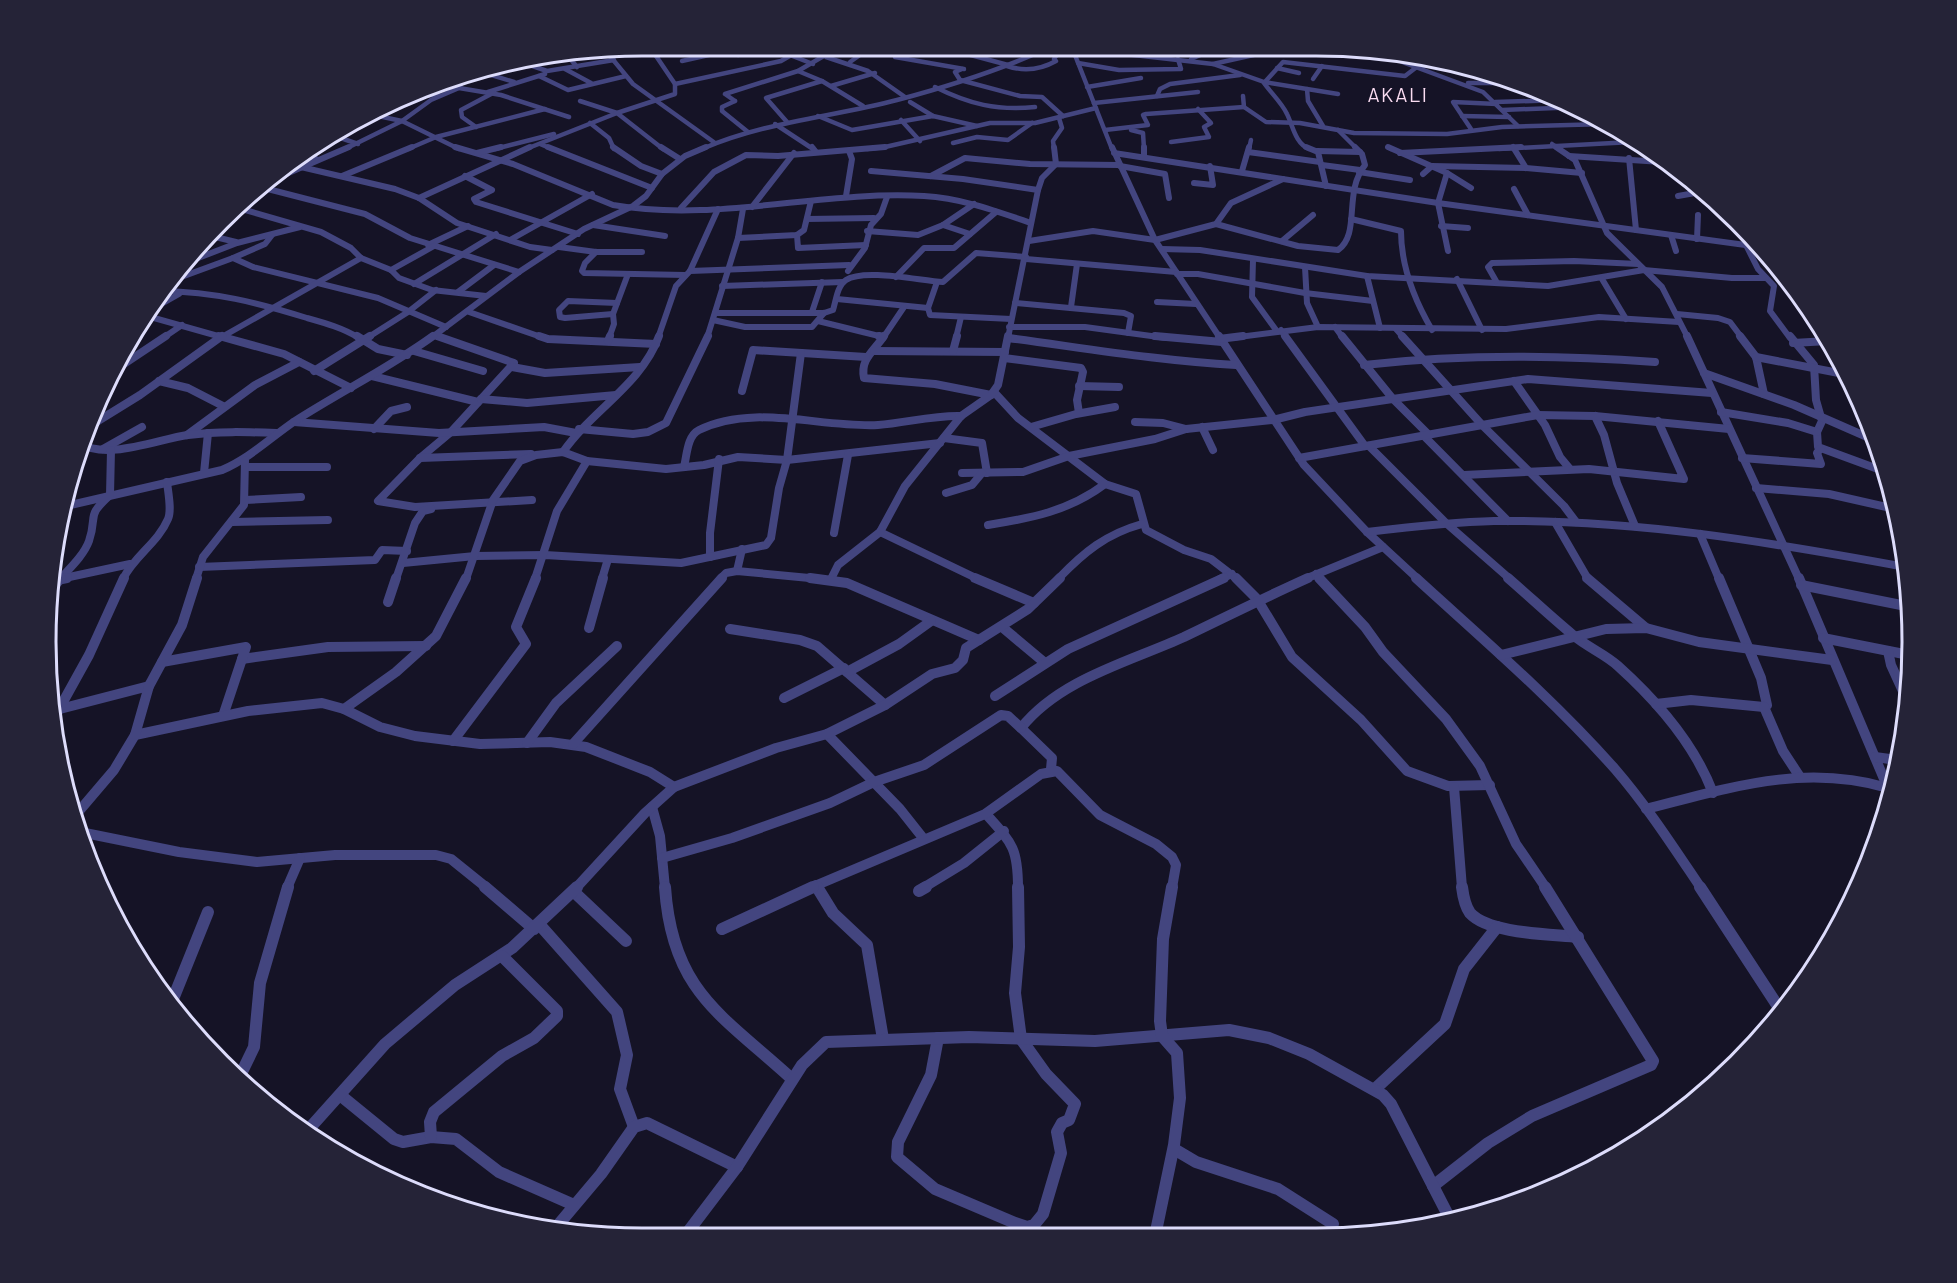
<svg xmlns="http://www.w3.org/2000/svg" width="1957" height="1283" viewBox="0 0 1957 1283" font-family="Barlow,sans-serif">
<rect width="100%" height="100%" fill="#151326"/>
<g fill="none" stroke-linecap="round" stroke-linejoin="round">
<g stroke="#43457f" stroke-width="4.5">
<polyline points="605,50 633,84 715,143"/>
<polyline points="777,50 813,64"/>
<polyline points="904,50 895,57 964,69"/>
<polyline points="952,50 1008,65"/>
<polyline points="1073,50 1112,149"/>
<polyline points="1289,50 1356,52"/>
<polyline points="1390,50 1402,62 1483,92 1518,126"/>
<polyline points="1098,51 1213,64 1264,82 1338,94"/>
<polyline points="1074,53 1101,50"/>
<polyline points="738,55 761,50"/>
<polyline points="826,57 868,71 905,97"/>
<polyline points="1191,59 1212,50"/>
<polyline points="518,61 547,71 614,60"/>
<polyline points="682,61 731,50"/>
<polyline points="850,62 867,50"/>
<polyline points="1078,63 1119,70 1181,69 1178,59"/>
<polyline points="1213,64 1276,50"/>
<path d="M1007,66C1025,72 1040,70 1056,61L1054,59L1060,50"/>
<polyline points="577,67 568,56 598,50"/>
<polyline points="1277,68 1299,73"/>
<polyline points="565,69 591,83"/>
<polyline points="962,69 955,72 960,80 1020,96 1042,97 1063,116"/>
<polyline points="798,71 822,81 863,106"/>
<polyline points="452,76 488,74 514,82"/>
<polyline points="539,76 568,90 626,76"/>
<polyline points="1313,79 1322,66"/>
<polyline points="1468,83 1522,83"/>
<polyline points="675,84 781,61 800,50"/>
<polyline points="831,86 875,73"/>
<path d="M935,87C969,104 997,111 1035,107"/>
<polyline points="1087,87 1141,78"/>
<polyline points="459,88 501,95 569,117"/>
<polyline points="1307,89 1308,101 1323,126"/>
<polyline points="488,92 545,74"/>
<polyline points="410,96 438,95"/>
<polyline points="1157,96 1160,89 1170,84 1240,75"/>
<polyline points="1243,96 1244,107 1266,122 1300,123 1354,133 1447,134 1502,127 1606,124"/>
<polyline points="580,101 617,113 663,149"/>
<polyline points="735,101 725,94 798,71 834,50"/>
<polyline points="735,101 722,107 722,111 748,132"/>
<polyline points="910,102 933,116"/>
<polyline points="1495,102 1563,100"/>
<polyline points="1094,103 1198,92"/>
<polyline points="1502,110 1580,107"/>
<polyline points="373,115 402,121"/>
<polyline points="818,116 852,130 933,116 977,126"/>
<polyline points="1462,116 1509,117"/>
<polyline points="901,120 920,141"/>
<polyline points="787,122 766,98 822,81"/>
<polyline points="590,123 609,138 614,149"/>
<polyline points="775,124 813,149"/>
<polyline points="476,127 462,117 461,110 493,93"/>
<polyline points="1471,129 1453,102 1497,104"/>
<polyline points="1105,130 1148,125 1143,115 1146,114 1244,107"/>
<polyline points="1131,130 1143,133 1144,149"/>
<polyline points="1338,130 1357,149"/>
<polyline points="332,135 358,144"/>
<polyline points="1171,142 1209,137 1204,127 1211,123 1198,109"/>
<polyline points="953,143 977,137 1008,140 1032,123"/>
<polyline points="540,144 552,149"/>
<polyline points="1552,144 1559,149"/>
<polyline points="1388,147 1391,149"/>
<polyline points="345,149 402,121"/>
<polyline points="408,149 436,137 545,109"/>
<polyline points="459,149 402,121 431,100 459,88 467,73"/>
<polyline points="495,149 554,134"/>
<polyline points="526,149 617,113 675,94 675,84 652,50"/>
<path d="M702,149C764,122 832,117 897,100C946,87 997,71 1044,50"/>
<polyline points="867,149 885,147 990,123 1035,123 1096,108"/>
<polyline points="1054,149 1053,141 1062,128 1059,118"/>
<polyline points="1249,149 1251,140"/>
<path d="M1309,149C1295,143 1293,126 1287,114C1282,103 1271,93 1264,83L1283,62L1405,76L1418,66L1451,64"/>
<polyline points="1499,149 1632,142"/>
</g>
<g stroke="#43457f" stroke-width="6">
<path d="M455,147L513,164L613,205C716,223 821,190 924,196C961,198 996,211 1031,223"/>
<polyline points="548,147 652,188"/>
<polyline points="613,147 641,166 662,174"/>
<polyline points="661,147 680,159"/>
<polyline points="812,147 816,152"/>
<polyline points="1112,147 1155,240 1220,338"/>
<polyline points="1144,147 1144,157"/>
<polyline points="1306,147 1318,152 1326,186"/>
<polyline points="1388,147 1447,173 1471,188"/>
<polyline points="1513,147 1526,168"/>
<polyline points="1556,147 1575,160 1607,233 1662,287 1688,338"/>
<polyline points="1317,151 1360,152"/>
<polyline points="1248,152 1320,162"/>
<polyline points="301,153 316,159"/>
<polyline points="477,153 501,147"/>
<polyline points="1114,153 1438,203 1760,247"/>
<polyline points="1400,153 1521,147"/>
<polyline points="1569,156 1662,162"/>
<polyline points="1629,158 1636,230"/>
<polyline points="1322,165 1360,170"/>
<polyline points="1120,166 1165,174 1169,198"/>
<polyline points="301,167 395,189 419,198 457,223 530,247 552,250"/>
<polyline points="871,171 963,179 1038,190"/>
<polyline points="1242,171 1249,147"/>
<polyline points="1359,172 1410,180"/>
<polyline points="1447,173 1438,203 1448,251"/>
<polyline points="1423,174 1432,166 1526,168 1582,173"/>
<polyline points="342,176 412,147"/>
<polyline points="465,176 492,190 474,199 476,202 578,234"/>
<polyline points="931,176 965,158 1030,164 1119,165"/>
<polyline points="1691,181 1692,188 1699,192"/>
<polyline points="1194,183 1213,185 1210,166"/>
<polyline points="263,184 349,147"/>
<polyline points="260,187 365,214 410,238 519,272"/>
<polyline points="1514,189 1528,215"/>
<polyline points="846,196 852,159 849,151"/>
<polyline points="1678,196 1706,191"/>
<polyline points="419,198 530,147"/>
<polyline points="235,207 321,232 351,248 361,258 391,270 399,278 432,290 486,296"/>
<polyline points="752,207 794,153"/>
<polyline points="681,208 714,172 746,155 778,156 885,147"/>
<polyline points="807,219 874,218"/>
<path d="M1351,219L1401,231C1401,265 1415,301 1432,330"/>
<path d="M1216,224L1298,246L1338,250C1361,234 1343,192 1365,165L1362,154L1355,147"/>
<polyline points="593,225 665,236"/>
<polyline points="943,225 970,234"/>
<polyline points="1441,226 1468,228"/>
<polyline points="867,231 918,235 943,225 974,204"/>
<polyline points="207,235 236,242"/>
<polyline points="797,235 798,248 866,245"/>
<polyline points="1671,235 1676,251"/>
<polyline points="738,238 797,235 804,230 811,201"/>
<polyline points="1697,239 1698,215"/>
<polyline points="510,240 592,194"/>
<polyline points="1029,241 1093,231 1155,240 1216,224 1231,203 1283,179"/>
<polyline points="1282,241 1313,215"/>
<polyline points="428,245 468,226"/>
<polyline points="1746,245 1758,269 1774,286 1770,311 1790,338"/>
<polyline points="559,247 596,252 642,252"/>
<polyline points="1162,249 1200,250 1367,276 1548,286 1644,270 1732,278 1766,278"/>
<polyline points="596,252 585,263 582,271 584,273 685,275"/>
<polyline points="233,258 265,244 272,235"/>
<polyline points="1026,259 1176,272"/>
<polyline points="1253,260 1252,297 1276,330"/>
<polyline points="180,265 237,243 300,227"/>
<polyline points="1305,267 1307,303 1318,327"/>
<polyline points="391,270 434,246"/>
<polyline points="690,271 849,265"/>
<polyline points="848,271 865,248 871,225 881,214 887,197"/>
<polyline points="1177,274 1198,274 1305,293 1373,301"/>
<polyline points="1367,276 1380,328"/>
<polyline points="896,277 924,248 954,248 996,212"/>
<polyline points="1457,279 1482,330"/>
<polyline points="1602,279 1626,319"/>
<polyline points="1496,281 1488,267 1492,263 1574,261 1638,264"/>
<polyline points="937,282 928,308 930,315 1011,319"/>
<polyline points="165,283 233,258 253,267 378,298 446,327"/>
<polyline points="414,284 496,234"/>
<polyline points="722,286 843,282"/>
<path d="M161,291C215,292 256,302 307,318C325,323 343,328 359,338"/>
<polyline points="458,292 494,265"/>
<polyline points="837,299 928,308"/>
<polyline points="1157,302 1196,304"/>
<polyline points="1015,303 1124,313 1131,316 1128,333"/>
<polyline points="1071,307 1077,264"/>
<polyline points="149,311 179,294"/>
<polyline points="469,312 544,338"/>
<polyline points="812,312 822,282"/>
<path d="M715,313H824L833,310C836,301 837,286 846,280C864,268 921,281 943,282L976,253L1026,257"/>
<polyline points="613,314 565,318 560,317 559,310 568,301 617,303"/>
<polyline points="1677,314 1718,318 1730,322 1742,338"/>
<polyline points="147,316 225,338"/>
<polyline points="713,320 745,327 812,327 824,313"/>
<polyline points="818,321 883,337"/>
<polyline points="1009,327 1085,327 1166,338"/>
<polyline points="1335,327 1343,338"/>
<polyline points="1396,329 1404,338"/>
<polyline points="1281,330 1286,338"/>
<polyline points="434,335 442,338"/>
<polyline points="163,338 182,325"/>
<polyline points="220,338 361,258"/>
<polyline points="367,338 408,312 436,290"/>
<polyline points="431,338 519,272 584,229 633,206 646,196 662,174 685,156 706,147"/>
<polyline points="609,338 614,324 613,314 628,274"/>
<polyline points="658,338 676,286 690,271 718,209"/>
<polyline points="707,338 738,238 743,209"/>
<polyline points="883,338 904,307"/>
<polyline points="956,338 961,317"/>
<polyline points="1008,338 1038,190 1042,178 1056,164 1054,147"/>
<polyline points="1231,338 1318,327 1506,329 1599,317 1679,322"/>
</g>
<g stroke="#43457f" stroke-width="8">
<polyline points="219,336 284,354 351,388"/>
<polyline points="357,336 378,349 407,355"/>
<polyline points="437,336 514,363 451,432 420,458 378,501 415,507 532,500"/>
<polyline points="539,336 548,339 656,344"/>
<polyline points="879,336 883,337"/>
<path d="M884,336C874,351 860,359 864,378L935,384L991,395"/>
<polyline points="1155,336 1222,342"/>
<polyline points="1219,336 1304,465 1367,532 1418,579"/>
<polyline points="1285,336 1365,446"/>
<polyline points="1342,336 1393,399 1429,435"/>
<polyline points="1402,336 1483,426 1564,506 1576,522"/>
<polyline points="1687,336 1799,579"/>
<polyline points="1740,336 1756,357 1764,394"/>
<polyline points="1790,336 1814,365 1816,400 1822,421 1817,432 1818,447 1886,472"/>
<path d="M1008,338C1084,348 1160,361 1236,365"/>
<polyline points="1219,339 1243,336"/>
<polyline points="608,341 610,336"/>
<polyline points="1793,343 1828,341"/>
<polyline points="414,351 483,371"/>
<polyline points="874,351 1005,352"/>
<polyline points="953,351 957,336"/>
<polyline points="1756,357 1849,375"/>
<polyline points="1004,358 1081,368 1083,372 1077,400 1079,413"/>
<path d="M1364,365C1461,354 1558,355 1655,362"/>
<polyline points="512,367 545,373 640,367"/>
<polyline points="115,370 166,336"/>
<polyline points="314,371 370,336"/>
<polyline points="1704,373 1794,405 1874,440"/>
<polyline points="372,376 478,402"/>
<polyline points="159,381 188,388 223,406"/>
<polyline points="1514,381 1545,425 1560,457 1570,469"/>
<polyline points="1079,386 1119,387"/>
<polyline points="742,391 753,350 866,357"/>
<polyline points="994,392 1018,418 1105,484 1136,494 1146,530 1184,550 1211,559 1237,579"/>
<polyline points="481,399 527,403 616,395"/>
<polyline points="1721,412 1788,423 1817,432"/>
<polyline points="1595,416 1604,435 1617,483 1635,526"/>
<polyline points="294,422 439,433 544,427 576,433"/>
<polyline points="1135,422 1163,423 1186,429"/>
<polyline points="1031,427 1076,414 1115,407"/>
<polyline points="1202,427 1213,450"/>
<polyline points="85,429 140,395 222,336"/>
<polyline points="374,429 391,411 407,407"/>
<polyline points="579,429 633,434 648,432 666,423 708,336"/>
<polyline points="187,435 255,385 299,362"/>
<polyline points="1424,436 1508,521"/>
<polyline points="944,438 982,443 987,473"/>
<path d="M80,443C106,461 158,439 188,435C218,431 247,432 277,433"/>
<polyline points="1369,446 1446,523 1510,579"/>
<polyline points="103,449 142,427"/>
<path d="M563,452C591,411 642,384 659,336"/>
<polyline points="420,458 531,454"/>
<polyline points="1299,458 1538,415 1595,416 1729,429"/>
<polyline points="1742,458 1821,464 1817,453 1820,449"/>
<polyline points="587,461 666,469 704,465 738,457 787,460 940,443"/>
<polyline points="245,467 327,467"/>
<path d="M684,467C687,455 687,436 699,430C753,403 821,428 878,425C906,423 933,415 961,416"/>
<polyline points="204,473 208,433"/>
<polyline points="962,473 1023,472 1069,456 1155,439 1186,429 1273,420 1305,412 1528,379 1712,393"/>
<polyline points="1464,475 1589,469 1684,479 1658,421"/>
<polyline points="1756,488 1829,494 1895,509"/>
<polyline points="946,493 972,485 982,473"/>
<polyline points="245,500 301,497"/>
<path d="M62,507L222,470C250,458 270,438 295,421C340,392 389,368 433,336"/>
<polyline points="232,522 328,520"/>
<polyline points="1555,522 1588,579"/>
<path d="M988,525C1032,518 1069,511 1105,484"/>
<polyline points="880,532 978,579"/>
<path d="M1367,532C1409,527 1451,522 1494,521C1633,519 1769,542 1905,567"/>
<polyline points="834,533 848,455"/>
<polyline points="1700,534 1719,579"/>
<polyline points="710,557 710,533 719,459"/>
<polyline points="403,563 475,556 545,555 681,563 766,545 771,538 779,488 787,460 801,353"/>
<polyline points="199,567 375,560 382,550 407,551"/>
<polyline points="737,571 742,549"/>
<polyline points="1316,574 1321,579"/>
<polyline points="60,579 130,564"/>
<path d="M60,579C70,568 84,555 89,541C98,514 85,518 110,495L111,450"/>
<path d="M123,579C134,556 158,543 168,519C172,510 168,492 167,482"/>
<polyline points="196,579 203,557 244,505 245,460"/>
<polyline points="396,579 415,523 423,511 431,509"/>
<polyline points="466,579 493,500 520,461 536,455 563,452 587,461 557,511 535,579"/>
<polyline points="602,579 608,559"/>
<polyline points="720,579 726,573 737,571 820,579"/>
<polyline points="831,579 838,565 880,532 905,486 961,416 991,395 998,385 1008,336"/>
<path d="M1058,579C1084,552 1106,534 1142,524"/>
<polyline points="1220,579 1232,574"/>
<polyline points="1305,579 1383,547"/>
</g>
<g stroke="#43457f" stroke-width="10">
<polyline points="810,578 847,583 979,640"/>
<polyline points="975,578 1034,603"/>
<polyline points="1236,578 1257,599 1292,657 1361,720 1407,771 1448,786 1490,785"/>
<polyline points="1319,578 1365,627 1383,652 1446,719 1480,766 1516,844 1546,888"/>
<path d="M1416,578C1484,640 1554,700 1615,769C1647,806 1674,848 1701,888"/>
<path d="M1508,578C1530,597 1551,617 1573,635C1587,647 1605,654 1618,666C1658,702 1694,743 1713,793"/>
<polyline points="1587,578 1646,628"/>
<polyline points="1719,578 1761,678 1767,705 1764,707"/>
<polyline points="1799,578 1890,793"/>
<polyline points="57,580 67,578"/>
<polyline points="1801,585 1911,607"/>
<polyline points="48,593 61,578"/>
<polyline points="388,602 396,578"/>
<polyline points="1002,627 1045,663"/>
<polyline points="589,628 603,578"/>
<polyline points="730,629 800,640 817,646 885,705"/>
<polyline points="1823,638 1909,655"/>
<polyline points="1888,651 1891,665 1907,700"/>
<polyline points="1501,655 1606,629 1646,628 1699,642 1832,660"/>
<polyline points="242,659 328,647 426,646"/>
<polyline points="162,662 246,647 223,716"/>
<polyline points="847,672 899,644 931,621"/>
<polyline points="995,696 1068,649 1224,578"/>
<polyline points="784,698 844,668"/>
<polyline points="1656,704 1691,700 1764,707"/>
<polyline points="1764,707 1783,751 1800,777"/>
<polyline points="344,709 396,672 436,636 466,578"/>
<polyline points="56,710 149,686"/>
<polyline points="53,720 89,655 124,578"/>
<polyline points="827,734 900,809 923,838"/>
<polyline points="135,735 248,711 322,703 344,709 380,727 415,736 480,744 550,742 586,747 650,772 674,787"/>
<polyline points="453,741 526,644 516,627 536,578"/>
<polyline points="527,743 556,703 617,646"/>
<polyline points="573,744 722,578"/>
<polyline points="1875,757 1897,760"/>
<path d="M1051,769L1052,758L1021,728C1060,679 1129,662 1184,637C1225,617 1266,597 1308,578"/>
<polyline points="1454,787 1462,888"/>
<polyline points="652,807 660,836 665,888"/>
<path d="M1646,809C1729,788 1803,763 1888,788"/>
<path d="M986,814C1012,843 1018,848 1018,888"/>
<polyline points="74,817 114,770 135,735 149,686 182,625 197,578"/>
<polyline points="80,832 179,852 257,862 335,855 436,855 451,859 487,888"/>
<polyline points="662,858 732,838 830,803 874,782 924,765 1001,715 1008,716 1021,728"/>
<polyline points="816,885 818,888"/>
<polyline points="287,888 300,858"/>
<polyline points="576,888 645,813 674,787 776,748 827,734 885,705 932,674 955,668 963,660 966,648 1028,609 1060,578"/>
<polyline points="810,888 985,814 1041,774 1057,771 1100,815 1156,844 1172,857 1176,865 1172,888"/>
<polyline points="923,888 964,863 1004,831"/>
</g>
<g stroke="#43457f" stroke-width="12">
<polyline points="485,887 534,929"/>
<path d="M665,887C672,992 722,1015 792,1079"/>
<polyline points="817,887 833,913 867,945 883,1039"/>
<path d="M1462,887C1463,895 1465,906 1470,913C1489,934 1551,934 1578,937"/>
<polyline points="1700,887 1781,1011"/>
<polyline points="573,891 626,941"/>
<polyline points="919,891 926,887"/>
<polyline points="539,924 617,1012 627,1055 620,1089 634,1127"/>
<polyline points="722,929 813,887"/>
<polyline points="124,938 127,939"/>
<polyline points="171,1004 208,912"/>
<polyline points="938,1038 931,1075 898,1142 897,1157 935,1189 1015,1223 1027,1227 1034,1225 1043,1214 1061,1153 1057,1132 1062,1123 1069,1120 1075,1104 1046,1074 1021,1039 1015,993 1019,947 1018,887"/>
<polyline points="238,1080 254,1047 260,983 288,887"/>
<polyline points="1375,1089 1445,1024 1464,969 1497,927"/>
<polyline points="340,1095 394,1139 403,1142 431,1137 456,1139 499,1172 574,1205"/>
<polyline points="308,1130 385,1044 455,985 512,948 577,887"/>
<polyline points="431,1137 430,1122 434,1112 502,1056 534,1038 557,1016 557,1011 502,956"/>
<polyline points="1174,1149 1196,1162 1278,1189 1333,1224"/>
<polyline points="1433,1186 1488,1143 1532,1116 1651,1065 1653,1061 1545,887"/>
<polyline points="553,1231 601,1174 634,1127 647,1123 737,1167"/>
<polyline points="687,1233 737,1167 802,1065 826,1042 969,1037 1095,1041 1229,1030 1269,1038 1309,1054 1383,1095 1391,1104 1451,1221"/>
<polyline points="1155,1236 1174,1145 1180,1098 1177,1053 1162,1036 1160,1021 1163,939 1172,887"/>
</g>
</g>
<g text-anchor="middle" stroke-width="4.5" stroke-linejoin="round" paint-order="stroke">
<g font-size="20" letter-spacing="1.5" fill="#fbddf2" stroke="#151326">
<text x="1398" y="102">AKALI</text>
</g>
</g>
<path d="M0 0H1957V1283H0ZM642 56H1316A586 586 0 0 1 1902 642V642A586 586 0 0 1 1316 1228H642A586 586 0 0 1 56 642V642A586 586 0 0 1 642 56Z" fill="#252337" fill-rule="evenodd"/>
<path fill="none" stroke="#dddcfb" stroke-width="3" d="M642 56H1316A586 586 0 0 1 1902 642V642A586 586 0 0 1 1316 1228H642A586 586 0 0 1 56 642V642A586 586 0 0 1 642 56Z"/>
</svg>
